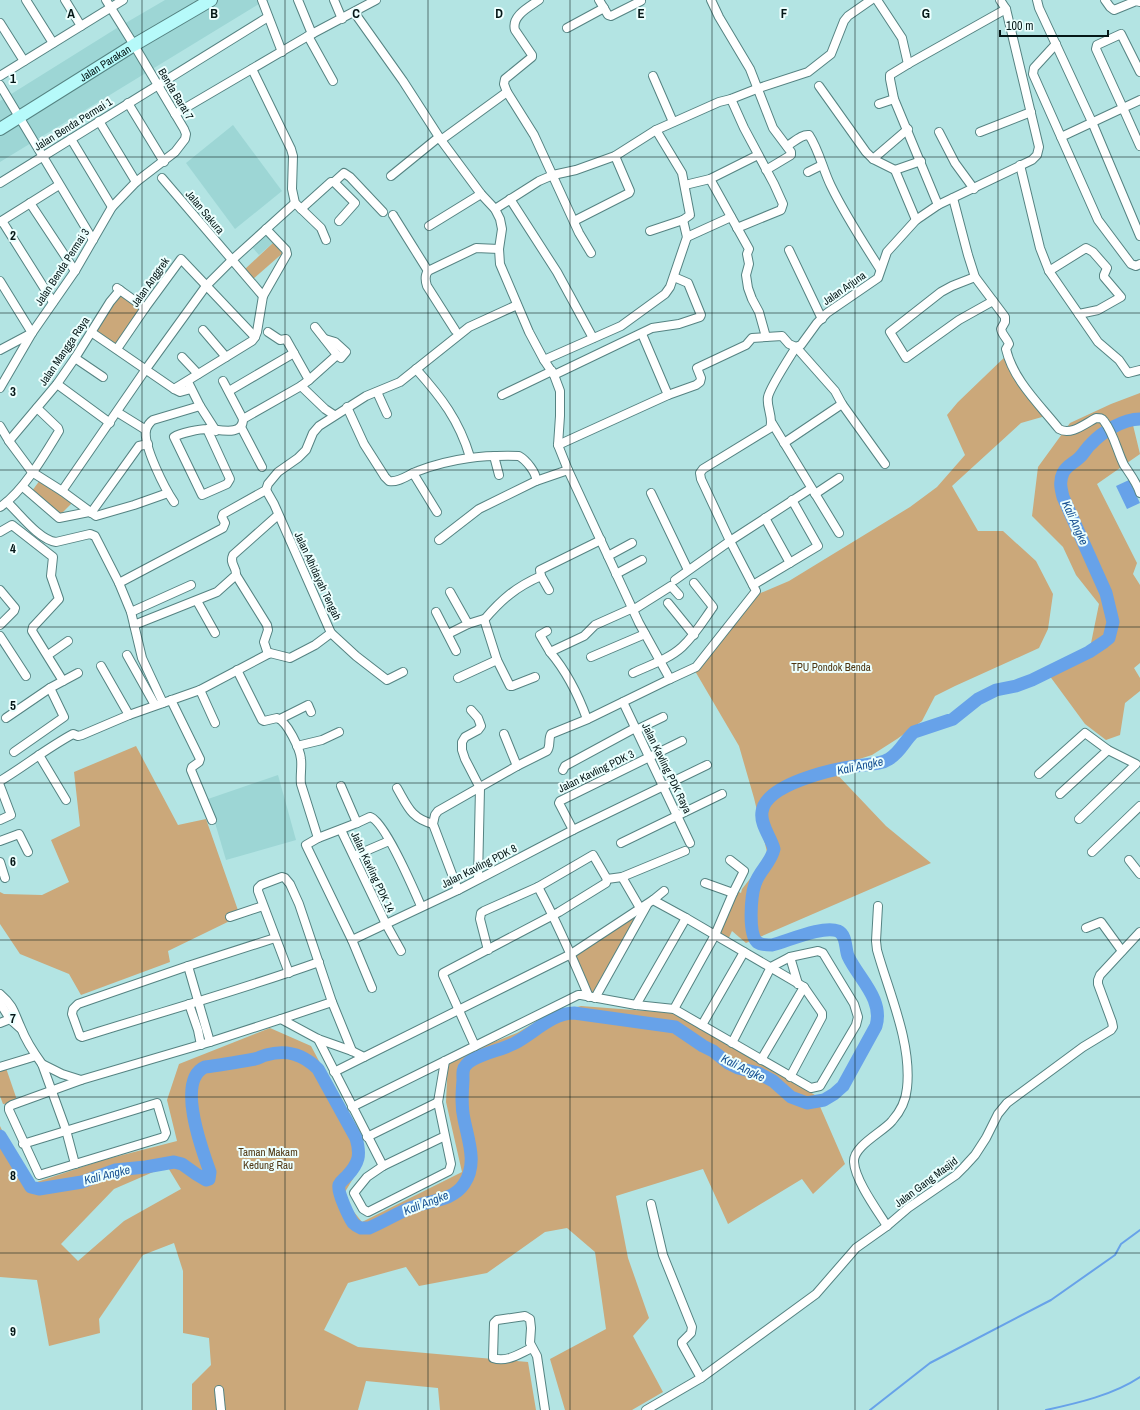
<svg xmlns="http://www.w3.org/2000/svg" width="1140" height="1410" viewBox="0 0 1140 1410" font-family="'Archivo Narrow',sans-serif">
<rect width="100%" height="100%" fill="#b3e4e3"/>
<g fill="#9dd6d5">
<polygon points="165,0 269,0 259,4 0,162 0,101 117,28"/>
<polygon points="233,125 282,191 235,229 186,163"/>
<polygon points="267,234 274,242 259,255 252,247"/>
<polygon points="278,775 296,840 226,860 208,799"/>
</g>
<g fill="#cba87a" fill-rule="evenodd">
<polygon points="274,242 284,252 252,280 244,270"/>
<polygon points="120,294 141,309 117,346 94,331"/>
<polygon points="1010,352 1026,384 1049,415 1021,423 952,486 978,531 1003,531 1036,561 1053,594 1048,629 1039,648 955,686 935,696 922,721 897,739 872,755 831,768 886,826 931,863 746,943 732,931 727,942 716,933 737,891 741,893 742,889 768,856 754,798 739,746 695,671 756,595 789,581 910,507 937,487 965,455 947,415 958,402"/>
<polygon points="1140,393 1140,419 1132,421 1140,454 1097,484 1137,563 1133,574 1140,585 1140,663 1134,668 1140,678 1140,691 1125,703 1120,735 1106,740 1085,724 1049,675 1089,653 1099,604 1076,575 1063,547 1032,516 1038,467 1070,423 1111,404"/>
<polygon points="40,480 72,503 59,516 32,491"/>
<polygon points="136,746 178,825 206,819 240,916 168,951 170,962 81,995 69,974 20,954 0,924 0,892 4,894 42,895 69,882 51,840 80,826 74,772"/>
<polygon points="645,909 595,998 571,954"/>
<path d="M581,1006L674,1013L815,1095L845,1164L813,1194L802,1179L728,1224L703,1169L616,1196L628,1258L649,1318L633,1336L663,1392L632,1410H565L550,1359L606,1329L595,1252L567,1228L545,1232L487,1273L419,1286L406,1267L348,1283L324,1330L358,1347L528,1362L536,1410H440L438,1388L366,1381L358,1410H192V1384L211,1365L209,1338L183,1333V1271L174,1243L143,1255L99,1319L100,1333L49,1346L37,1280L0,1277V1126L28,1185L103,1160L177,1141L167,1100L179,1064L270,1028L311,1046L359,1136L363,1162L342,1197L362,1222L462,1172L446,1102L448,1060L517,1033L549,1014ZM167,1166L181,1189L124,1221L78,1261L61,1244L114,1189Z"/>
<polygon points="6,1068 18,1103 3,1104 0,1096 0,1069"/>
</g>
<polygon fill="#67a2e9" points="1129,480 1140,503 1127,509 1116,486"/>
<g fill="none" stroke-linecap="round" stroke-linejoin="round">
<g stroke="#67a2e9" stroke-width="2">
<polyline points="870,1410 930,1363 1051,1300 1115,1255 1121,1244 1140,1230"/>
<path d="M1046,1410C1078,1403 1113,1395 1140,1377"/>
</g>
<path stroke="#67a2e9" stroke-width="13" d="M0,1136L31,1187L39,1189L82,1182L115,1170L146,1167L174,1162L182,1164L196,1174L206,1180L209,1179L210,1172C202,1150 176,1080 205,1067C221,1065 238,1062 255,1059C259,1058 262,1056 266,1055C287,1049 303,1054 318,1069L356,1138C361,1155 359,1163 347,1176C344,1179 341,1181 339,1185C337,1192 349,1217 353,1223C355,1225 358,1227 361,1228H369C383,1222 396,1214 410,1208C428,1200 452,1202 464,1184C478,1164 468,1140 464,1119C461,1106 462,1093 463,1080C463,1075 462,1069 466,1065C474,1055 503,1050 515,1043C534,1033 552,1013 574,1013L675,1027L703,1046L713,1051L728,1063L738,1068L758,1073L773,1081L791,1097L807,1103L824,1100L834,1094L843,1086L876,1026C884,999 858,978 848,956C845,949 847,935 838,931C823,925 788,941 772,945C767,945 761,945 757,942C748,933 751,896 755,884C759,871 771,863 774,849C771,837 760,825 762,812C765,784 833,769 856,766C867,764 880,765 889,759C900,753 905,740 914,732L953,719L978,699L996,690L1016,686L1032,680L1089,652L1104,642L1109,638L1113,622L1106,593L1063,497C1061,489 1059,481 1063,473C1066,466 1074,463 1079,458C1084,454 1086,448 1091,444C1102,432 1123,419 1140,419"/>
<g stroke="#558382" stroke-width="10">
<g id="street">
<polyline points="26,0 53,43"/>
<polyline points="65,0 81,26"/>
<polyline points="262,0 282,52"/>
<polyline points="298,0 312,34"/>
<polyline points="334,0 342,19"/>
<path d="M539,0C529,7 511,16 515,30L532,55V57L505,79L504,84L507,92L534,135L579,233L591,253"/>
<polyline points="599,0 608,15 611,16 641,1"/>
<polyline points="711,0 719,17 750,69 773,128 791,152 791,155 766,170"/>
<polyline points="877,0 902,38 908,64"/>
<polyline points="1037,0 1039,8 1092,122 1140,236"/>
<polyline points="1105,0 1110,7 1114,10 1136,1 1140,2"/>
<path d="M354,12L403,81L441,140L481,194L495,209L500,219L502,229L499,249L500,264L529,332L544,360L554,375L560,391V416L558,445L568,470L639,623L670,679L696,667L756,591L730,541L701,479L700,473L703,469L770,428C774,418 766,407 768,397C770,387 790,357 796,347L801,345L817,323L827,313L878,278L887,252L916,220L938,205L1032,160L1037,155L1039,147L1006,9L1000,0"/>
<polyline points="0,23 24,61"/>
<polyline points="567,28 604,8"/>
<polyline points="308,36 333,81"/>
<polyline points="1056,44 1034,68 1033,74 1098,220 1131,264 1136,266 1140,264"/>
<polyline points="252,69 291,149 293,156 292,189 295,203 321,228 326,240"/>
<polyline points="1140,72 1121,34 1097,45 1096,49 1123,108 1140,100"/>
<polyline points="0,76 123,0"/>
<polyline points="653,76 673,122"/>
<polyline points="0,85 93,240"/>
<polyline points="819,86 866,152 873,159 895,170"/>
<polyline points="731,99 744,128 774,184 783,204 781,210 737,228"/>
<polyline points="128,103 164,162"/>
<polyline points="879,104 894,99"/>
<polyline points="175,114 308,36 376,0"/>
<polyline points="99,121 136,182"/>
<polyline points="939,132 955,163 974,189"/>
<polyline points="980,132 1031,112"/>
<polyline points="1061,137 1123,108 1140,146"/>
<polyline points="71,139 112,207"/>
<polyline points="441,140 507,92"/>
<path d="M787,146C794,142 802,134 809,135C819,150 823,170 831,186C845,215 863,242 880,269"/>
<polyline points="873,159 908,129"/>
<polyline points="1020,165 1040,248 1049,271 1098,342 1119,360 1128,373 1140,370"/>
<polyline points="808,172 822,165"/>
<polyline points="391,176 439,137"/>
<polyline points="162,178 263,296"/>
<polyline points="710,179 749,249 747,254 749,264 746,275 748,288 752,299 759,312 766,337"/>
<polyline points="0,183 268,17"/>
<polyline points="685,185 710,179 758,155"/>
<path d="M953,198L968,255L975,277L1005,317V322L1001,329C1002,335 1007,338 1009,344L1006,349C1013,380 1040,405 1059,429C1071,436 1086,423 1096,418C1100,418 1102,418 1104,421C1114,434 1117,451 1124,465C1130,474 1137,483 1140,493"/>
<polyline points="510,199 557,272 593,338"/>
<polyline points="30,203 75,271"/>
<polyline points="938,205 894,99 890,79 890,75 908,64 1006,9"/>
<polyline points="301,209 331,182 334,182"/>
<polyline points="495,209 539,181 553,175 576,170 615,156 656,130 719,102 731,99 759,88 808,72 831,54 844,21 848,16 871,0"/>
<polyline points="393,215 428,271"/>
<polyline points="916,220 895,170 921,161"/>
<polyline points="2,221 53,302"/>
<polyline points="339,221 355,203 334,182 344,173 350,177 383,212"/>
<polyline points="574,221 629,193 630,191 615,156"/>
<polyline points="0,222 59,185"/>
<polyline points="429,226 481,194"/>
<polyline points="650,231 683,220 690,215 682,173 656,130"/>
<polyline points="687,237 731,217"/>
<polyline points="789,250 822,319"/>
<polyline points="1049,271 1086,248 1093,252 1107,268 1104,275 1104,277 1121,297 1098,310 1079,314"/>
<polyline points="975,277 952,286 941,292 890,332 906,358 959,320 993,301"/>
<polyline points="0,281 32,333 0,350"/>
<polyline points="117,288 145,308"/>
<polyline points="203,330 226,357"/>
<path d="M455,330L427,286C425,280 425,275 428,271L476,248L499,249"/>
<polyline points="91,332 174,389 180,392 191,389"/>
<polyline points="642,334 668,395"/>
<polyline points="325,339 335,342 346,352 341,358 337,355"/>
<polyline points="117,349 145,308 181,259 255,337"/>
<polyline points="182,357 198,374"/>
<polyline points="75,358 103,377"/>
<polyline points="544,360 621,326 665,294 670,287 687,237 683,220"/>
<path d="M416,369C441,397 459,420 470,457"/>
<polyline points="554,375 652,328 679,324 700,317 701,315 688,283 674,277"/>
<polyline points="309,380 337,355 315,327"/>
<polyline points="57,384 110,423"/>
<polyline points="189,384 200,406 216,431"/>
<polyline points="301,386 325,409 334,415"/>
<polyline points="0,388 32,333 75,271 112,207 136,182 175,152 185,139 186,134 184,129 134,45 106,0"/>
<polyline points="174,389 252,341 255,337 257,332 263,296 287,254 286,250 266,229"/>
<polyline points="229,391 294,353"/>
<polyline points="377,392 387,414"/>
<polyline points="502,395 552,371"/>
<path d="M347,407L364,444L385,477L389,481C399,483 409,474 418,471C452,458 483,455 519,456C526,460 537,473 536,481L479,509L439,540"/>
<polyline points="117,412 146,430"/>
<polyline points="243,419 301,386 309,380 286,339 280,340 268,332"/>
<polyline points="772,423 839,533"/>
<polyline points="0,426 9,441 32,472 62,491 96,516 134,505 168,493"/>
<polyline points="241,427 262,467"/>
<path d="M207,429L230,479L227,484L202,495L174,437C180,433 200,429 207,429C218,429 243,437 243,419L223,381"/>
<polyline points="9,441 57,384 75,358 110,302 120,290"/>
<polyline points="784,443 842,404"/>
<polyline points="558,445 668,395 696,385 700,382 701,378 697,368 746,345 752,338 782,336 789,344 796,347 835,391 842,404 885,464"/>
<polyline points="494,456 499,475"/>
<polyline points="413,473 437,512"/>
<polyline points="536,481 568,470"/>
<polyline points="23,487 59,518 89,512"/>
<polyline points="266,490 274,504 331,633 356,656 387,680 403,672"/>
<polyline points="62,491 146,369 206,286 232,260 295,203"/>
<polyline points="651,493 688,570"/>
<polyline points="815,494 839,478"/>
<path d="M7,502C20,514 39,540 56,542L90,534L95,536L119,583L131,612L142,658L163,703"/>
<path d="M174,502C165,489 143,446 146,430C147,427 150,422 153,420L200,406"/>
<path d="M0,507C23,492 45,454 59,431L58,428L37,408"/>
<polyline points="91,513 139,446 148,444"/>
<polyline points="765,518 790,563"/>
<polyline points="0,532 12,525 53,557 51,576 59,599 33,627 32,631 63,681"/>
<polyline points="608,556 632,543"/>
<polyline points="616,574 642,560"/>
<polyline points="236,575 267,625 268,630 264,642 268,654"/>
<polyline points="675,580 730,541 807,491"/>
<polyline points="119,583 223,528 225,523 222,517 223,514 266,490 268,484 278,472 298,458 306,450 313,433 319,426 366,396 400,382 469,327 517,305"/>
<polyline points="753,585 818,546 792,500"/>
<polyline points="0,590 15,608 14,611 0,625"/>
<polyline points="549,590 541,576 540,570 601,540"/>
<polyline points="450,592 468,624"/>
<polyline points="197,601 215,633"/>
<polyline points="668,603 694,635"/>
<polyline points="633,610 671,586 679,595"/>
<polyline points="131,612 191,585"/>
<polyline points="436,612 456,651"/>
<path d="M484,620C502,599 516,587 541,576"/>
<path d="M134,625L217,592L236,575C237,567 229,564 233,555L278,515"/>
<polyline points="547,631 540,635 550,652"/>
<polyline points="448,634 468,624 484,619 497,660 510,686 512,686 535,677"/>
<polyline points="0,636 26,676"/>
<polyline points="48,655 68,641"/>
<polyline points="127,655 155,705"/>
<polyline points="591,657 645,634"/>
<polyline points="101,666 129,715"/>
<path d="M237,670L262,720L264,721L277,718C287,721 300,749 301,759C302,767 300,776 301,784L318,838"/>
<path d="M633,673C650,665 669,659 682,647C695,635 703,621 713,607L694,583"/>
<polyline points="458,678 497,660"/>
<polyline points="200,690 215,723"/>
<polyline points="171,700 200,759 199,762 192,767 191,770 212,820"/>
<polyline points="623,702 690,843"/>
<polyline points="471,710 478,718 481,726 478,730 465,737 462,742 462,750 465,759 480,788 478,879"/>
<polyline points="6,718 50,688 78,673"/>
<polyline points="280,719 308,705 311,712"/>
<path d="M587,719C578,694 567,672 550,652L584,636L595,625L633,608"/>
<polyline points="636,730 663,717"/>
<polyline points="504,734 517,766"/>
<polyline points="297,746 322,740 339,732"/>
<polyline points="14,752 64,717 50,688"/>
<polyline points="39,755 66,800"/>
<polyline points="563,770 565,766 635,728"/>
<polyline points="1039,774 1085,733 1108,750 1136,764 1079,819"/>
<path d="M0,781C25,766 47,748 73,734L78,736L82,735L129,715L200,690L270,653L290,658L315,645L331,633"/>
<polyline points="0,786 11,815 0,820"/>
<polyline points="341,786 357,823 318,838 306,845 352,940"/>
<path d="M397,788C408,807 411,818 433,824"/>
<polyline points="1060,794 1108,750"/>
<path d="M357,823L370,817C384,820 414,890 421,906"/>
<polyline points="341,830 386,924 401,951"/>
<polyline points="573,830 559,803 560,801 682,741"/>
<polyline points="0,841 19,834 28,852"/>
<polyline points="621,843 722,794"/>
<polyline points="1092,852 1140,806"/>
<polyline points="354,856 389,841"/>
<polyline points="1129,860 1140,874"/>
<polyline points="0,862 5,878"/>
<polyline points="622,877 640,908"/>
<polyline points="607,879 622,877 685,851"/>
<polyline points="705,883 733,893"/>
<path d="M538,887C557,922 573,959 589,997"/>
<path d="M458,890L433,824L435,815L438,811L517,766L547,751C551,746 548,739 551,734L588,719L670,679"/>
<polyline points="653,900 664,891"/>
<path d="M878,906L876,941L877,950C889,993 912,1043 907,1088C906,1100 900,1112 892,1121C883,1132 853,1146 854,1162C855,1180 877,1210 887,1226"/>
<polyline points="230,917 263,906"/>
<polyline points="1086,928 1101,922 1122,951"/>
<path d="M275,938L188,966L78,1004L73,1009L72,1014L80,1036L82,1037C161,1012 241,990 319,962"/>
<polyline points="488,950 480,919 481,913 484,911 538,887 593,855 607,879"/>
<polyline points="790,957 798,984"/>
<polyline points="188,966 210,1042"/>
<polyline points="289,973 258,891 258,888 261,885 282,877 285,878 290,884 299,904 332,1002 352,1051"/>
<polyline points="372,988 352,940 458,890 573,830 707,765"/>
<path d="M0,994C14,1006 14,1013 21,1028C26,1041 34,1053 42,1064L66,1130L75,1164"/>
<polyline points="595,998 647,905"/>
<polyline points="0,1003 10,1019 20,1028"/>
<polyline points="189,1004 198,1030 201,1045"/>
<polyline points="636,1005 686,918"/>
<polyline points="674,1009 715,935 733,893 744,871 730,860"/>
<polyline points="281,1019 332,1002"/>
<polyline points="0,1023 10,1019"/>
<polyline points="702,1025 744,952"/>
<polyline points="318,1039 383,1166"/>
<polyline points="475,1046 443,975 443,973 559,912 606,883 607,879"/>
<polyline points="761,1060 804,987"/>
<polyline points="445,1061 438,1102 451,1164 449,1171 368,1212 363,1209 354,1193 367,1177 383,1166 445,1136"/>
<polyline points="42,1064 62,1074 81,1080"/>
<polyline points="0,1067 36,1056"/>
<polyline points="334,1072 364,1057"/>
<polyline points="352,1107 578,995 581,995 636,1005 674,1009 811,1088 820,1086 856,1025 858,1017 854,1004 823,953 818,951 790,957 771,967 732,1043"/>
<polyline points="367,1137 438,1102"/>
<polyline points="23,1144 157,1103 166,1133 164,1137 39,1175 9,1110 9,1107 12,1105 81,1080 210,1042 281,1019 318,1039 352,1051 364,1057 571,954 653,900 686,918 804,987 822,1013 822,1017 790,1077"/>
<polyline points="651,1204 663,1255 692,1327 691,1333 682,1342 682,1344 701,1378"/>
<path d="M532,1348C520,1353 507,1363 493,1358L494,1323L497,1320L525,1316L530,1319L531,1328L530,1343L537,1356L545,1410"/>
<polyline points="219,1390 221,1410"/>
<polyline points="646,1410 701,1378 816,1294 856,1248 887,1226 908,1208 956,1175 964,1167 975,1155 986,1138 998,1114 1007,1103 1083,1047 1111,1030 1113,1027 1112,1022 1098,984 1098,980 1100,975 1140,932"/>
</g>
</g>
<g stroke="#558382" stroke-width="14">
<g id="secondary">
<path id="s1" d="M0,129L134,45L211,0"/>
</g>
</g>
<use href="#street" stroke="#fff" stroke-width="8"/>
<use href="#secondary" stroke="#b6fafa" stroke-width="12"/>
</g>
<path fill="none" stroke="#051717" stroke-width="1" stroke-opacity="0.55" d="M142,0V1410M285,0V1410M428,0V1410M570,0V1410M712,0V1410M855,0V1410M998,0V1410M0,157H1140M0,313H1140M0,470H1140M0,627H1140M0,783H1140M0,940H1140M0,1097H1140M0,1253H1140"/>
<g text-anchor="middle" stroke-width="4" stroke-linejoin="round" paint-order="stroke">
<g font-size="11" fill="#051717" stroke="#ecfffe">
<text dy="4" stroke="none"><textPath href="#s1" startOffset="124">Jalan Parakan</textPath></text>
<text transform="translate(176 94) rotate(59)" y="4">Benda Barat 7</text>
<text transform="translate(73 124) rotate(-32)" y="4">Jalan Benda Permai 1</text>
<text transform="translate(205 212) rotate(50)" y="4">Jalan Sakura</text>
<text transform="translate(62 267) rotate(-57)" y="4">Jalan Benda Permai 3</text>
<text transform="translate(150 282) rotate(-55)" y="4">Jalan Anggrek</text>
<text transform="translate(844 288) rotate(-35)" y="4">Jalan Arjuna</text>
<text transform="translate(64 351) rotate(-56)" y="4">Jalan Mangga Raya</text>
<text transform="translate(318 576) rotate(65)" y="4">Jalan Alhidayah Tengah</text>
<text transform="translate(667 768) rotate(64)" y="4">Jalan Kavling PDK Raya</text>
<text transform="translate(596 771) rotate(-26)" y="4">Jalan Kavling PDK 3</text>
<text transform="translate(479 866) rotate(-27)" y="4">Jalan Kavling PDK 8</text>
<text transform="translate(373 872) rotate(65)" y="4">Jalan Kavling PDK 14</text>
<text transform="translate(926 1182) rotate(-37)" y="4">Jalan Gang Masjid</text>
</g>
<g font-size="11" fill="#4d3511" stroke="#ecfffe">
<text x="831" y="671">TPU Pondok Benda</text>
<text x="268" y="1156">Taman Makam<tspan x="268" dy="13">Kedung Rau</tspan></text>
</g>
<g font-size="12" font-style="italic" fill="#185293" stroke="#ecfffe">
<text transform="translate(1075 523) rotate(66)" y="4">Kali Angke</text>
<text transform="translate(860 766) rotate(-12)" y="4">Kali Angke</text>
<text transform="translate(743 1068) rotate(26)" y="4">Kali Angke</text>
<text transform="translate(107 1175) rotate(-14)" y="4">Kali Angke</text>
<text transform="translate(426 1203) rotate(-21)" y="4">Kali Angke</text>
</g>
</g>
<g font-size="13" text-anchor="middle" font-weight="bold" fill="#051717" stroke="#ecfffe" stroke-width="4" stroke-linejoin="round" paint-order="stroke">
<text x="71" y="18">A</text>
<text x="214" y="18">B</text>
<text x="356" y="18">C</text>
<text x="499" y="18">D</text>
<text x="641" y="18">E</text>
<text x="784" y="18">F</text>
<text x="926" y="18">G</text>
<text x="13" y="83">1</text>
<text x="13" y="240">2</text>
<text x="13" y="396">3</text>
<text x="13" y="553">4</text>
<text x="13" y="710">5</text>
<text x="13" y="866">6</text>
<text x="13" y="1023">7</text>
<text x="13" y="1180">8</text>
<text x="13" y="1336">9</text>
</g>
<path d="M1000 30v6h108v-6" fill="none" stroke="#051717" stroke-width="2"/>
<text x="1006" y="30" font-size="12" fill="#051717" stroke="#ecfffe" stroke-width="3" paint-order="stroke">100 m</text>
</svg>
